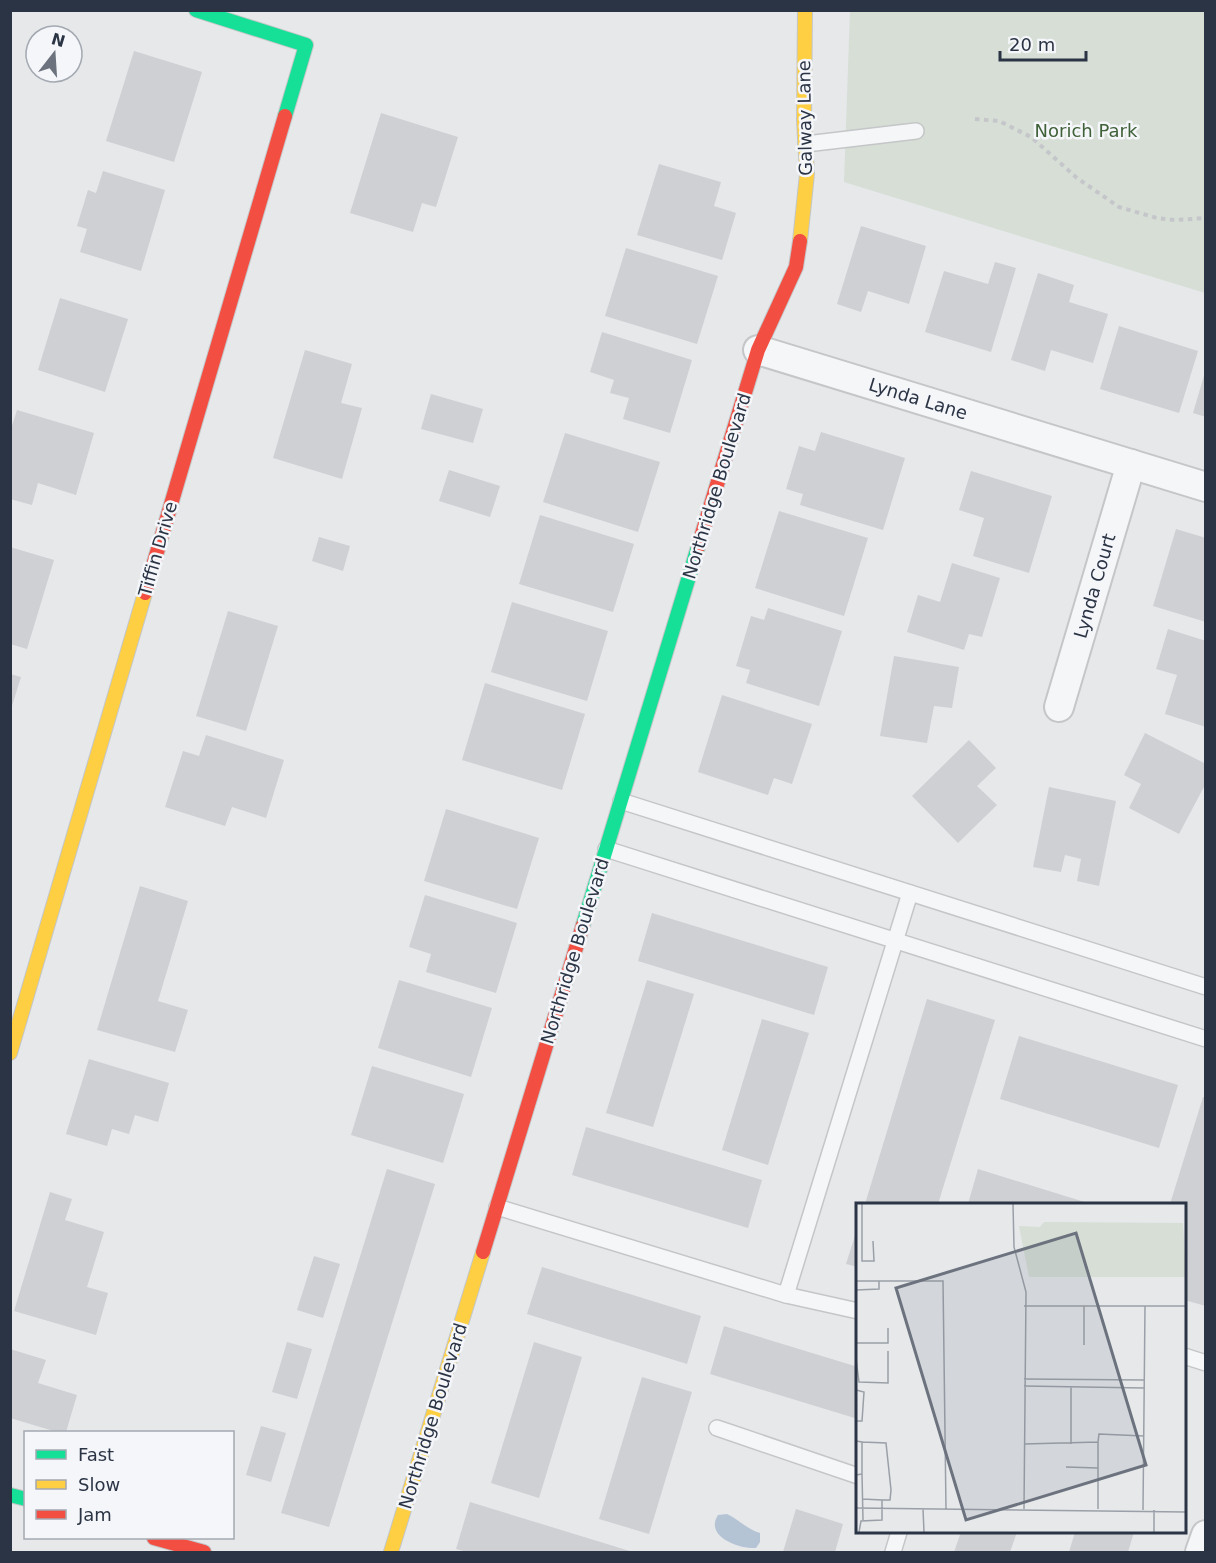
<svg xmlns="http://www.w3.org/2000/svg" width="1216" height="1563" viewBox="0 0 1216 1563" font-family="'DejaVu Sans',sans-serif">
<rect width="100%" height="100%" fill="#e6e8ea"/>
<polygon fill="#d6ded6" points="850,11 1205,11 1205,293 844,182"/>
<path fill="#b4c4d5" d="M727,1514C738,1519 748,1530 760,1533V1542L756,1548C740,1549 704,1537 718,1515Z"/>
<g fill="#ced0d3">
<polygon points="134,51 202,72 174,162 106,141"/>
<polygon points="381,113 458,137 436,207 422,203 413,232 350,213"/>
<polygon points="659,164 721,182 714,206 736,213 722,260 637,235"/>
<polygon points="103,171 165,190 141,271 80,252 87,229 77,226 88,190 96,193"/>
<polygon points="861,226 926,246 909,304 868,291 861,312 837,304"/>
<polygon points="626,248 718,276 697,344 605,316"/>
<polygon points="995,262 1016,268 991,352 925,332 944,271 988,284"/>
<polygon points="1038,273 1074,285 1069,302 1108,314 1093,363 1051,350 1045,371 1011,360"/>
<polygon points="60,298 128,319 105,392 38,370"/>
<polygon points="1119,326 1198,351 1179,413 1100,389"/>
<polygon points="602,332 692,360 670,433 623,419 629,398 610,393 614,380 590,372"/>
<polygon points="305,350 352,364 341,403 362,408 342,479 273,458"/>
<polygon points="1205,372 1206,373 1206,417 1193,413"/>
<polygon points="431,394 483,409 473,443 421,429"/>
<polygon points="17,410 94,433 76,495 38,483 32,505 10,499 10,432"/>
<polygon points="821,432 905,458 883,530 800,505 803,494 786,489 799,446 815,451"/>
<polygon points="565,433 660,462 638,532 543,502"/>
<polygon points="449,470 500,486 490,517 439,501"/>
<polygon points="971,471 1052,496 1029,573 973,556 984,518 959,510"/>
<polygon points="779,511 868,538 844,616 755,588"/>
<polygon points="540,515 634,544 613,612 519,584"/>
<polygon points="1176,529 1206,538 1206,622 1153,606"/>
<polygon points="319,537 350,546 343,571 312,561"/>
<polygon points="10,547 54,560 27,649 10,644"/>
<polygon points="952,563 1000,578 982,637 969,634 964,650 907,632 918,595 940,602"/>
<polygon points="512,602 608,631 587,701 491,672"/>
<polygon points="768,608 842,631 819,706 746,683 750,670 736,666 751,616 764,620"/>
<polygon points="228,611 278,626 246,731 196,716"/>
<polygon points="1168,629 1206,641 1206,727 1165,714 1177,675 1156,669"/>
<polygon points="894,656 959,667 952,708 934,706 927,743 880,736"/>
<polygon points="10,674 21,677 11,709 10,709"/>
<polygon points="485,683 585,714 562,790 462,760"/>
<polygon points="722,695 812,724 792,784 774,778 768,795 698,772"/>
<polygon points="1145,733 1206,764 1206,783 1179,834 1129,808 1141,784 1124,775"/>
<polygon points="206,735 284,760 266,818 232,807 225,826 165,807 183,751 199,756"/>
<polygon points="969,740 996,768 977,786 997,805 958,843 912,796"/>
<polygon points="1049,787 1116,801 1099,886 1077,881 1081,859 1065,855 1061,872 1033,867"/>
<polygon points="446,809 539,838 517,909 424,881"/>
<polygon points="140,886 188,901 158,1001 188,1010 175,1052 97,1030"/>
<polygon points="425,895 517,923 496,993 426,972 431,954 409,947"/>
<polygon points="652,913 828,967 814,1015 638,961"/>
<polygon points="399,980 492,1008 471,1077 378,1048"/>
<polygon points="647,980 694,994 653,1127 606,1113"/>
<polygon points="927,999 995,1020 938,1204 865,1204"/>
<polygon points="762,1019 809,1033 768,1165 722,1150"/>
<polygon points="1019,1036 1178,1085 1159,1148 1000,1099"/>
<polygon points="89,1059 169,1083 158,1122 135,1115 129,1134 112,1129 107,1146 66,1134"/>
<polygon points="372,1066 464,1094 443,1163 351,1135"/>
<polygon points="1203,1097 1206,1097 1206,1306 1184,1300 1184,1204 1170,1204"/>
<polygon points="586,1127 762,1180 748,1228 572,1175"/>
<polygon points="387,1169 435,1184 329,1527 281,1513"/>
<polygon points="978,1169 1091,1204 968,1204"/>
<polygon points="50,1192 72,1199 65,1220 104,1232 87,1287 108,1293 96,1335 14,1311"/>
<polygon points="857,1229 858,1230 858,1267 846,1264"/>
<polygon points="314,1256 340,1264 323,1318 297,1310"/>
<polygon points="542,1267 701,1316 687,1364 527,1314"/>
<polygon points="724,1326 858,1367 858,1419 710,1374"/>
<polygon points="287,1342 312,1349 297,1399 272,1392"/>
<polygon points="534,1342 582,1357 539,1498 491,1483"/>
<polygon points="10,1349 46,1360 38,1383 77,1395 66,1432 57,1432 10,1418"/>
<polygon points="642,1377 692,1392 649,1534 599,1519"/>
<polygon points="261,1426 286,1433 271,1482 246,1475"/>
<polygon points="470,1502 633,1552 467,1552 456,1549"/>
<polygon points="796,1509 843,1524 835,1552 783,1552"/>
<polygon points="961,1532 1017,1532 1010,1552 954,1552"/>
<polygon points="1075,1532 1134,1532 1128,1552 1069,1552"/>
</g>
<g fill="none" stroke-linecap="round" stroke-linejoin="round">
<g stroke="#c4c6c8" stroke-width="18">
<g id="lane">
<polyline points="806,144 916,131"/>
<polyline points="621,801 1206,987"/>
<polyline points="606,849 1206,1039"/>
<polyline points="497,1207 786,1295 858,1311"/>
<polyline points="786,1295 910,893"/>
<polyline points="1184,1356 1206,1363"/>
<polyline points="717,1428 858,1476"/>
<polyline points="893,1552 899,1532"/>
</g>
</g>
<g stroke="#c4c6c8" stroke-width="32">
<g id="street">
<polyline points="758,350 1206,487"/>
<polyline points="1059,707 1131,464"/>
<polyline points="1200,1552 1206,1535"/>
</g>
</g>
<g stroke="#c4c6c8" stroke-width="16">
<g id="fast">
<polyline points="196,10 306,45 285,116"/>
<polyline points="583,925 698,547"/>
<polyline points="10,1495 26,1499"/>
</g>
</g>
<g stroke="#c4c6c8" stroke-width="16">
<g id="slow">
<polyline points="800,241 807,174 804,120 805,10"/>
<polyline points="10,1053 145,593"/>
<polyline points="391,1552 483,1252"/>
</g>
</g>
<g stroke="#c4c6c8" stroke-width="16">
<g id="jam">
<polyline points="698,547 758,350 796,267 800,241"/>
<polyline points="145,593 285,116"/>
<polyline points="483,1252 583,925"/>
<polyline points="154,1538 204,1552"/>
</g>
</g>
<polyline stroke="#c5c6ca" stroke-width="4" stroke-dasharray="4.5 4.5" stroke-linecap="butt" points="975,119 999,121 1031,137 1077,178 1119,207 1157,218 1175,220 1206,218"/>
<use href="#lane" stroke="#f5f6f7" stroke-width="15"/>
<use href="#street" stroke="#f5f6f7" stroke-width="28"/>
<use href="#fast" stroke="#16e098" stroke-width="14"/>
<use href="#slow" stroke="#ffcf43" stroke-width="14"/>
<use href="#jam" stroke="#f24e42" stroke-width="14"/>
</g>
<g text-anchor="middle" stroke-width="5" stroke-linejoin="round" paint-order="stroke">
<g font-size="18" fill="#2b3445" stroke="#f4f6f9">
<text transform="translate(805 118) rotate(-91)" y="6">Galway Lane</text>
<text transform="translate(918 399) rotate(17)" y="6">Lynda Lane</text>
<text transform="translate(717 486) rotate(-73)" y="6">Northridge Boulevard</text>
<text transform="translate(158 549) rotate(-74)" y="6">Tiffin Drive</text>
<text transform="translate(1095 586) rotate(-74)" y="6">Lynda Court</text>
<text transform="translate(575 951) rotate(-73)" y="6">Northridge Boulevard</text>
<text transform="translate(433 1416) rotate(-73)" y="6">Northridge Boulevard</text>
</g>
<g font-size="18" fill="#3f6138" stroke="#f4f6f9">
<text x="1086" y="137">Norich Park</text>
</g>
</g>
<g transform="translate(856 1203)">
<rect width="330" height="330" fill="#e6e8ea"/>
<path d="M188,19L327,20L330,74H173L163,23L184,24Z" fill="#d6ded6"/>
<path fill="none" stroke="#9ba0a8" stroke-width="1.5" d="M6,1V58H18L17,38M157,1L158,44L170,89L168,306M0,78H87L90,306M0,87L23,86V78M168,103H330M228,103V142M0,130V140H32V125M0,156L3,179L32,180V148M168,176L288,177M168,183L288,185M0,187L8,189L6,218H0M0,238L6,239V271M6,239L30,240L35,287L34,297H26M242,239L243,231L288,233M168,241L242,239V306M215,241V183M210,264L242,265M0,272L6,271L7,317M0,305L330,309M67,306L68,329M287,307L289,103M298,307V329M3,329L5,318L26,317V297L6,296"/>
<path fill="#6c737f" fill-opacity="0.15" stroke="#6c737f" stroke-width="3" d="M220,30L290,262L110,317L40,85Z"/>
<rect width="330" height="330" fill="none" stroke="#2b3445" stroke-width="3"/>
</g>
<rect width="1216" height="1563" fill="none" stroke="#2b3445" stroke-width="24"/>
<rect x="24" y="1431" width="210" height="108" fill="#f4f6f9" stroke="#a4a8b1" stroke-width="1.5"/>
<rect x="36" y="1450" width="30" height="9" fill="#16e098" stroke="#a4a8b1" stroke-width="1.5"/>
<text x="78" y="1461" font-size="18" fill="#2b3445">Fast</text>
<rect x="36" y="1480" width="30" height="9" fill="#ffcf43" stroke="#a4a8b1" stroke-width="1.5"/>
<text x="78" y="1491" font-size="18" fill="#2b3445">Slow</text>
<rect x="36" y="1510" width="30" height="9" fill="#f24e42" stroke="#a4a8b1" stroke-width="1.5"/>
<text x="78" y="1521" font-size="18" fill="#2b3445">Jam</text>
<g transform="translate(54 54) rotate(17)"><circle r="28" fill="#f4f6f9" stroke="#a4a8b1" stroke-width="1.5"/>
<path d="M0-4.5L10 22L0 15L-10 22Z" fill="#6c737f"/>
<text y="-9" font-size="16" font-weight="bold" text-anchor="middle" fill="#2b3445">N</text>
</g>
<path d="M1000 51v9h86v-9" fill="none" stroke="#2b3445" stroke-width="3"/>
<text x="1009" y="51" font-size="18" fill="#2b3445" stroke="#f4f6f9" stroke-width="4.5" paint-order="stroke">20 m</text>
</svg>
